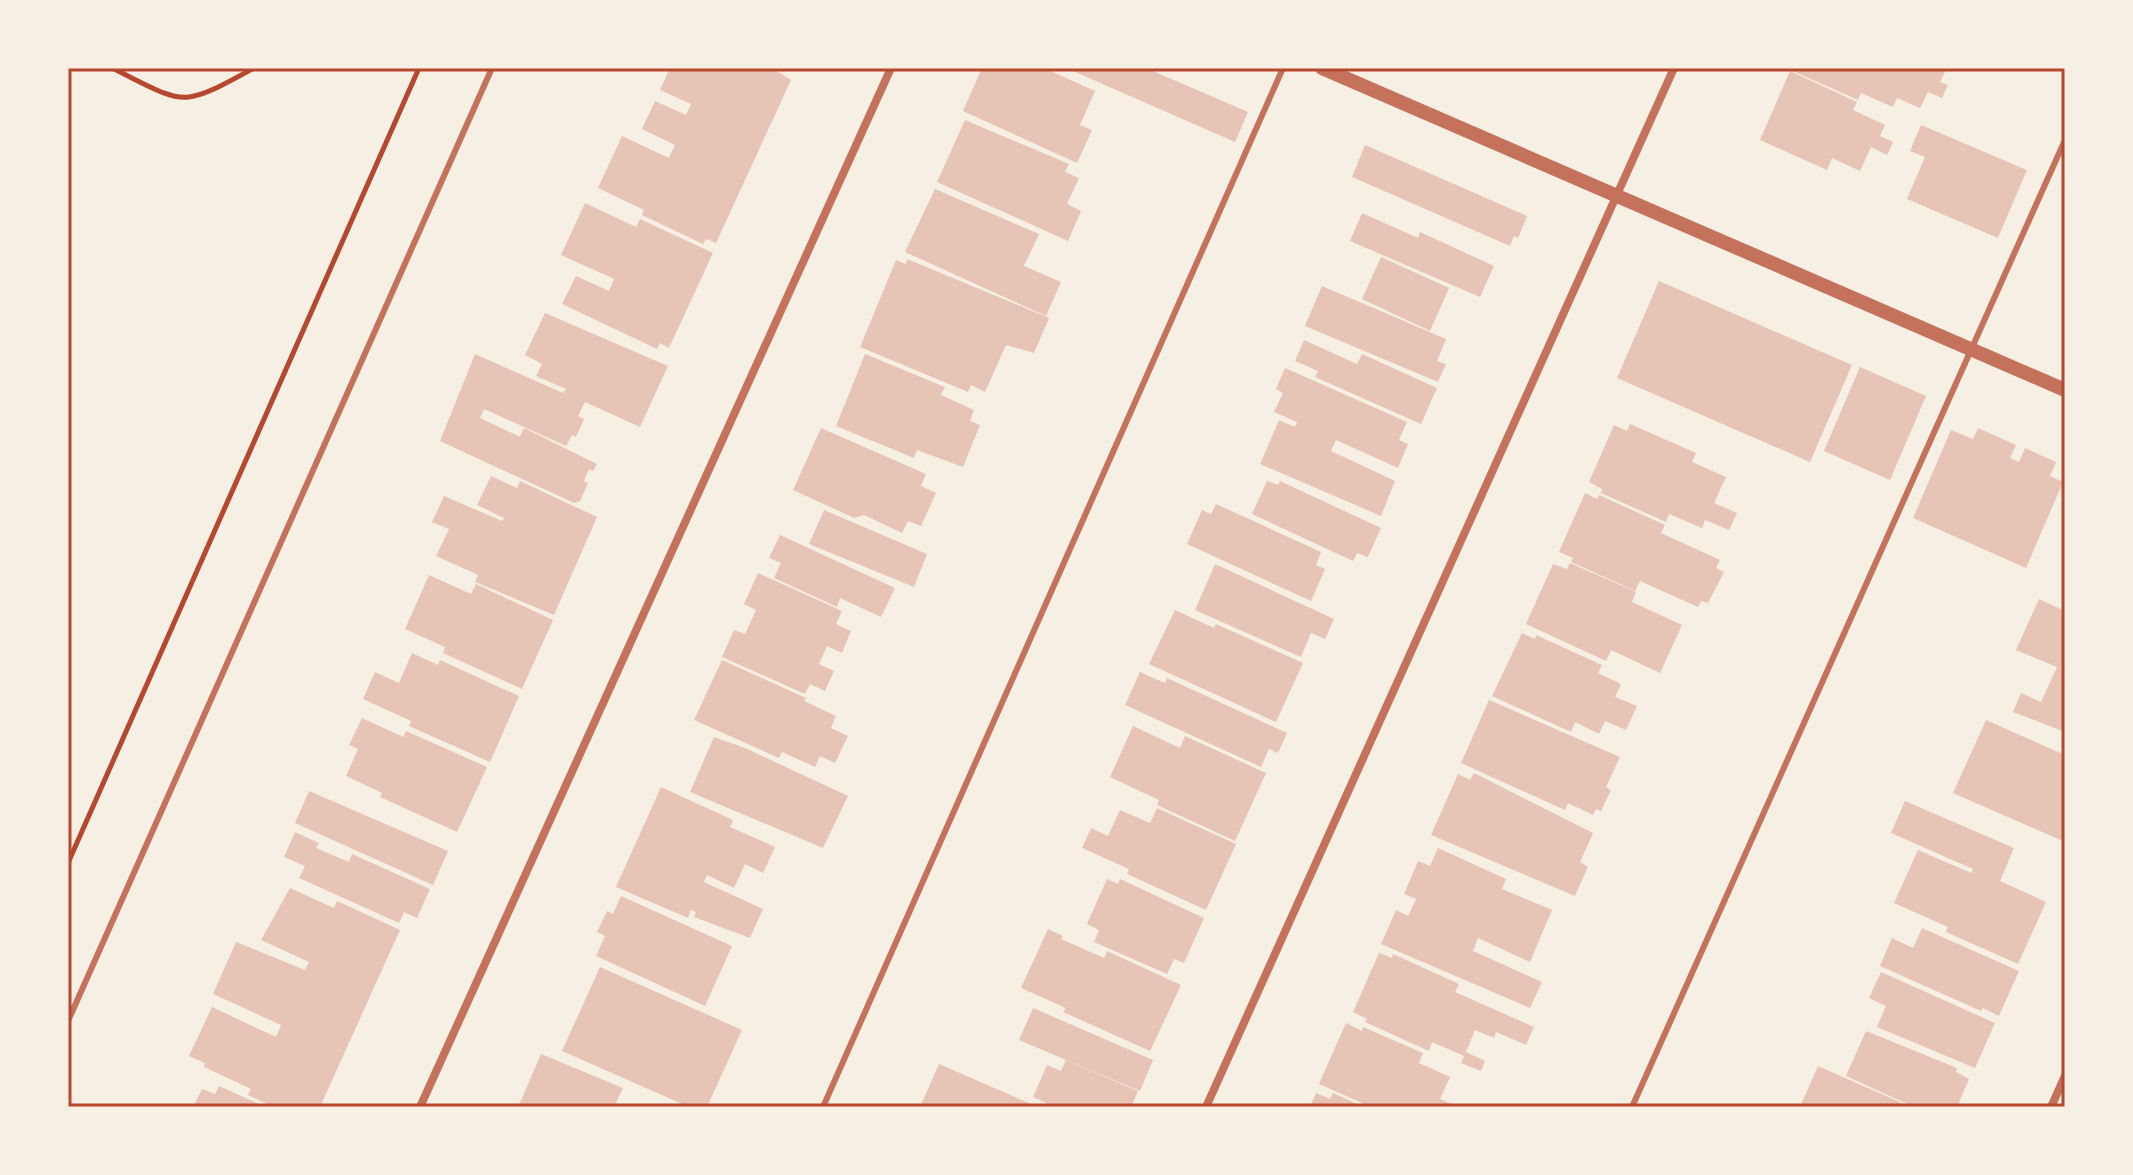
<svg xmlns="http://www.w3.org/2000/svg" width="2133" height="1175" viewBox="0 0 2133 1175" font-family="Inter,sans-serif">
<rect width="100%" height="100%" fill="#f6efe4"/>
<g fill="#e6c5b7">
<polygon points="670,68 772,68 791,80 716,243 706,239 703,244 642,215 644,210 598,188 622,136 669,158 675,145 642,129 655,101 686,115 691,104 660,90"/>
<polygon points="982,68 1044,68 1095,91 1080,125 1092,130 1077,163 963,111"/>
<polygon points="1066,68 1146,68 1248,112 1235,142"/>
<polygon points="1786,68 1941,68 1946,70 1940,82 1948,85 1942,98 1928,92 1920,108 1897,98 1893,107 1861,93 1858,100"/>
<polygon points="1790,71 1857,102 1853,110 1885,125 1880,136 1893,142 1887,155 1871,147 1860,171 1832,158 1827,170 1760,140"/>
<polygon points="965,120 1069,164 1065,172 1079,178 1067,204 1081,211 1068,241 937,182"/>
<polygon points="1921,125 2027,170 1998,238 1907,199 1925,157 1910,151"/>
<polygon points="1365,145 1527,216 1518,238 1514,236 1510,246 1352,177"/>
<polygon points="935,189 1039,234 1024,266 1061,282 1046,316 905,252"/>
<polygon points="585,203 636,227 640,219 713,253 669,348 660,343 657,349 562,304 576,276 609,291 614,279 561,255"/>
<polygon points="1362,213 1418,238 1420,232 1494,266 1480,297 1350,241"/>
<polygon points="1381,257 1449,288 1430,331 1362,299"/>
<polygon points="907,259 1049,318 1034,353 1006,345 985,392 971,385 968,392 860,347 896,260 906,264"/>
<polygon points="1659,281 1852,365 1810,462 1617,378"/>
<polygon points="1322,286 1446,339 1437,361 1446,364 1438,382 1305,326"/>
<polygon points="545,313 668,366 640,427 585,402 578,416 584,419 576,437 572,435 566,446 484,409 480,418 520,437 524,428 597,464 593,471 589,469 584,481 588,483 580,501 574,503 440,441 475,354 563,393 566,389 536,376 542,364 525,355"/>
<polygon points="1304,340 1357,364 1362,354 1437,388 1421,424 1315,377 1318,371 1295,361"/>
<polygon points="865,354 945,387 941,395 974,410 970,421 980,425 963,467 917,450 914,458 836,426"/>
<polygon points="1860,367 1926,396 1890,480 1824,451"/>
<polygon points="1285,368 1407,422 1399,440 1408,444 1398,468 1336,440 1331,451 1395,481 1381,516 1260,464 1279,420 1295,427 1297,422 1274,412 1283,393 1276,389"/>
<polygon points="1630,424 1696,453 1692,462 1726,477 1714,503 1737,513 1729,530 1705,520 1702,528 1669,514 1666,522 1601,493 1602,489 1589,482 1614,425 1627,431"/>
<polygon points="821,428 926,474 921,486 936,493 921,526 908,521 902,533 864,515 854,518 793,490"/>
<polygon points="1978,428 2016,445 2010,458 2019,462 2025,448 2056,462 2050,476 2063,482 2026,568 1913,518 1951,430 1973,439"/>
<polygon points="491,476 517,488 520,481 597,517 554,615 475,582 478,575 436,556 449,529 432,522 444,496 502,521 504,518 477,505"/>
<polygon points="1267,481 1278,485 1280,481 1381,528 1368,557 1357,553 1353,561 1252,514"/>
<polygon points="1585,493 1597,499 1599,495 1665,525 1661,533 1720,560 1716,568 1724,572 1708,603 1701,601 1698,607 1640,581 1635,591 1571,562 1573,558 1559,552"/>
<polygon points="1216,504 1321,552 1316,565 1325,569 1311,601 1187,544 1202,510 1211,514"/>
<polygon points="824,510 927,554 914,587 809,544"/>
<polygon points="780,535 895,588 881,617 840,598 837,607 774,578 781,563 769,558"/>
<polygon points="1570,563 1636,592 1632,602 1682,625 1660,673 1611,650 1606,661 1526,624 1553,564 1567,569"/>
<polygon points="1215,564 1334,619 1325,639 1311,633 1301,657 1195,610"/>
<polygon points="758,573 842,611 836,624 851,631 842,653 827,646 819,664 834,671 825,691 810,684 805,694 722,657 734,630 745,634 756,610 744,604"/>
<polygon points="429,575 471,594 476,584 553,620 522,689 443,653 445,647 405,629"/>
<polygon points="2039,599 2065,611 2065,732 2013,712 2021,693 2041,702 2057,667 2016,650"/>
<polygon points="1175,610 1214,628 1216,624 1303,663 1276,722 1149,664"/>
<polygon points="1522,633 1535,639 1536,635 1602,665 1598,673 1621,684 1615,697 1637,706 1626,730 1605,721 1599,734 1575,722 1571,732 1492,696"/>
<polygon points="412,653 438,665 440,660 519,696 490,762 409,726 411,721 363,699 375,672 399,683"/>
<polygon points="722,660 806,698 804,701 836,716 831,728 848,736 835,763 820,756 815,767 782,752 779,758 694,720"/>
<polygon points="1140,672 1165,683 1167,678 1287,733 1278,753 1269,749 1261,767 1125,705"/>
<polygon points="1489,700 1620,757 1606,787 1611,790 1601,811 1596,809 1593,815 1568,803 1565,810 1461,763"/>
<polygon points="362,718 403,737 406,731 487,767 457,832 380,797 382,793 346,776 358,749 349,745"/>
<polygon points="1986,720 2065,755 2065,842 1953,793"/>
<polygon points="1133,726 1180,748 1185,736 1266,773 1235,841 1157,805 1159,800 1110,777"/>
<polygon points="714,737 745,748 848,796 823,848 690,792"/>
<polygon points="1474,773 1593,833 1580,862 1588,867 1575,896 1431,835 1458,774 1470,780"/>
<polygon points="661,787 733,820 730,827 775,847 763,873 745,864 734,888 707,875 704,882 763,909 750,938 694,917 696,912 691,910 688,918 616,887"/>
<polygon points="309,791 448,851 433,885 295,823"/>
<polygon points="1905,801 2014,848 2000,881 2046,902 2018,964 1946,932 1948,927 1894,903 1918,850 1971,873 1973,869 1891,833"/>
<polygon points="1157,808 1236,844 1206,910 1127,874 1129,869 1082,848 1091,828 1108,836 1120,810 1150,823"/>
<polygon points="295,832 319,843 316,848 349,862 352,854 430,889 417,918 404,912 399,923 299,878 305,866 284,857"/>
<polygon points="1438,848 1506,879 1502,889 1552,910 1530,962 1478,938 1473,951 1542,982 1530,1008 1381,944 1396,910 1408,916 1416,899 1404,894 1418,861 1430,866"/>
<polygon points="1107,879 1118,884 1120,879 1204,918 1184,963 1174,959 1167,974 1094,942 1099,930 1087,924"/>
<polygon points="290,888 334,908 337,901 400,930 320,1107 274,1107 248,1095 251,1089 204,1067 205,1063 189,1056 212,1007 276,1037 281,1025 213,994 236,942 305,970 309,962 261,940"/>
<polygon points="621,896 732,946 705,1006 596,956 605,936 597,932 607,911 613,914"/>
<polygon points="1922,928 2019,971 1999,1016 1983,1008 1981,1011 1880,966 1892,938 1913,948"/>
<polygon points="1048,929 1063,936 1061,939 1104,958 1107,951 1181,985 1150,1051 1063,1012 1066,1008 1021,988"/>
<polygon points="1379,953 1392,958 1393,954 1459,984 1455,992 1534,1027 1526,1045 1496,1032 1494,1038 1475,1030 1466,1052 1485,1061 1481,1071 1461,1063 1464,1056 1432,1042 1429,1051 1365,1022 1367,1019 1353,1012"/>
<polygon points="600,967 742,1030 707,1107 689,1107 562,1051"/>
<polygon points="1881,972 1995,1023 1975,1068 1877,1027 1886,1006 1869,998"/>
<polygon points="1033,1008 1153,1060 1140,1091 1019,1040"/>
<polygon points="1346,1023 1362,1031 1363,1027 1423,1053 1419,1063 1450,1077 1440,1099 1459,1107 1371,1107 1319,1084"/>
<polygon points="1866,1031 1957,1068 1956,1072 1969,1079 1957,1107 1914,1107 1846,1076"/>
<polygon points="541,1054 623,1088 616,1103 624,1107 519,1105"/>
<polygon points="1066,1060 1138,1091 1131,1107 1055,1107 1033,1097 1047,1065 1061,1071"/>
<polygon points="939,1064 1038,1107 920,1107"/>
<polygon points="1818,1066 1911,1107 1800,1107"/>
<polygon points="219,1086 266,1107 193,1107 202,1089 215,1094"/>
<polygon points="1316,1093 1330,1099 1333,1093 1364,1107 1310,1107"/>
</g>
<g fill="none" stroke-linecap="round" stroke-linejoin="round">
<g stroke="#b5482f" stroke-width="5">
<path d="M112,68C187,105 179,109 254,68"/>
<polyline points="68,863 419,68"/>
</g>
<g stroke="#c5725c" stroke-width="6">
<polyline points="68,1021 492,68"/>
<polyline points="823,1107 1283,68"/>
<polyline points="1632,1107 2065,140"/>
</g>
<g stroke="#c5725c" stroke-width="8">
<polyline points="420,1107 891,68"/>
<polyline points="1206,1107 1674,68"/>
<polyline points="2051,1107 2065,1076"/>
</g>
<polyline stroke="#c5725c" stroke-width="14" points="1322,68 2065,390"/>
</g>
<rect width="2133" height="1175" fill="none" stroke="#f6efe4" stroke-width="140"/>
<rect x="70" y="70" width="1993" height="1035" fill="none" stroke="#b5482f" stroke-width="3"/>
</svg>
